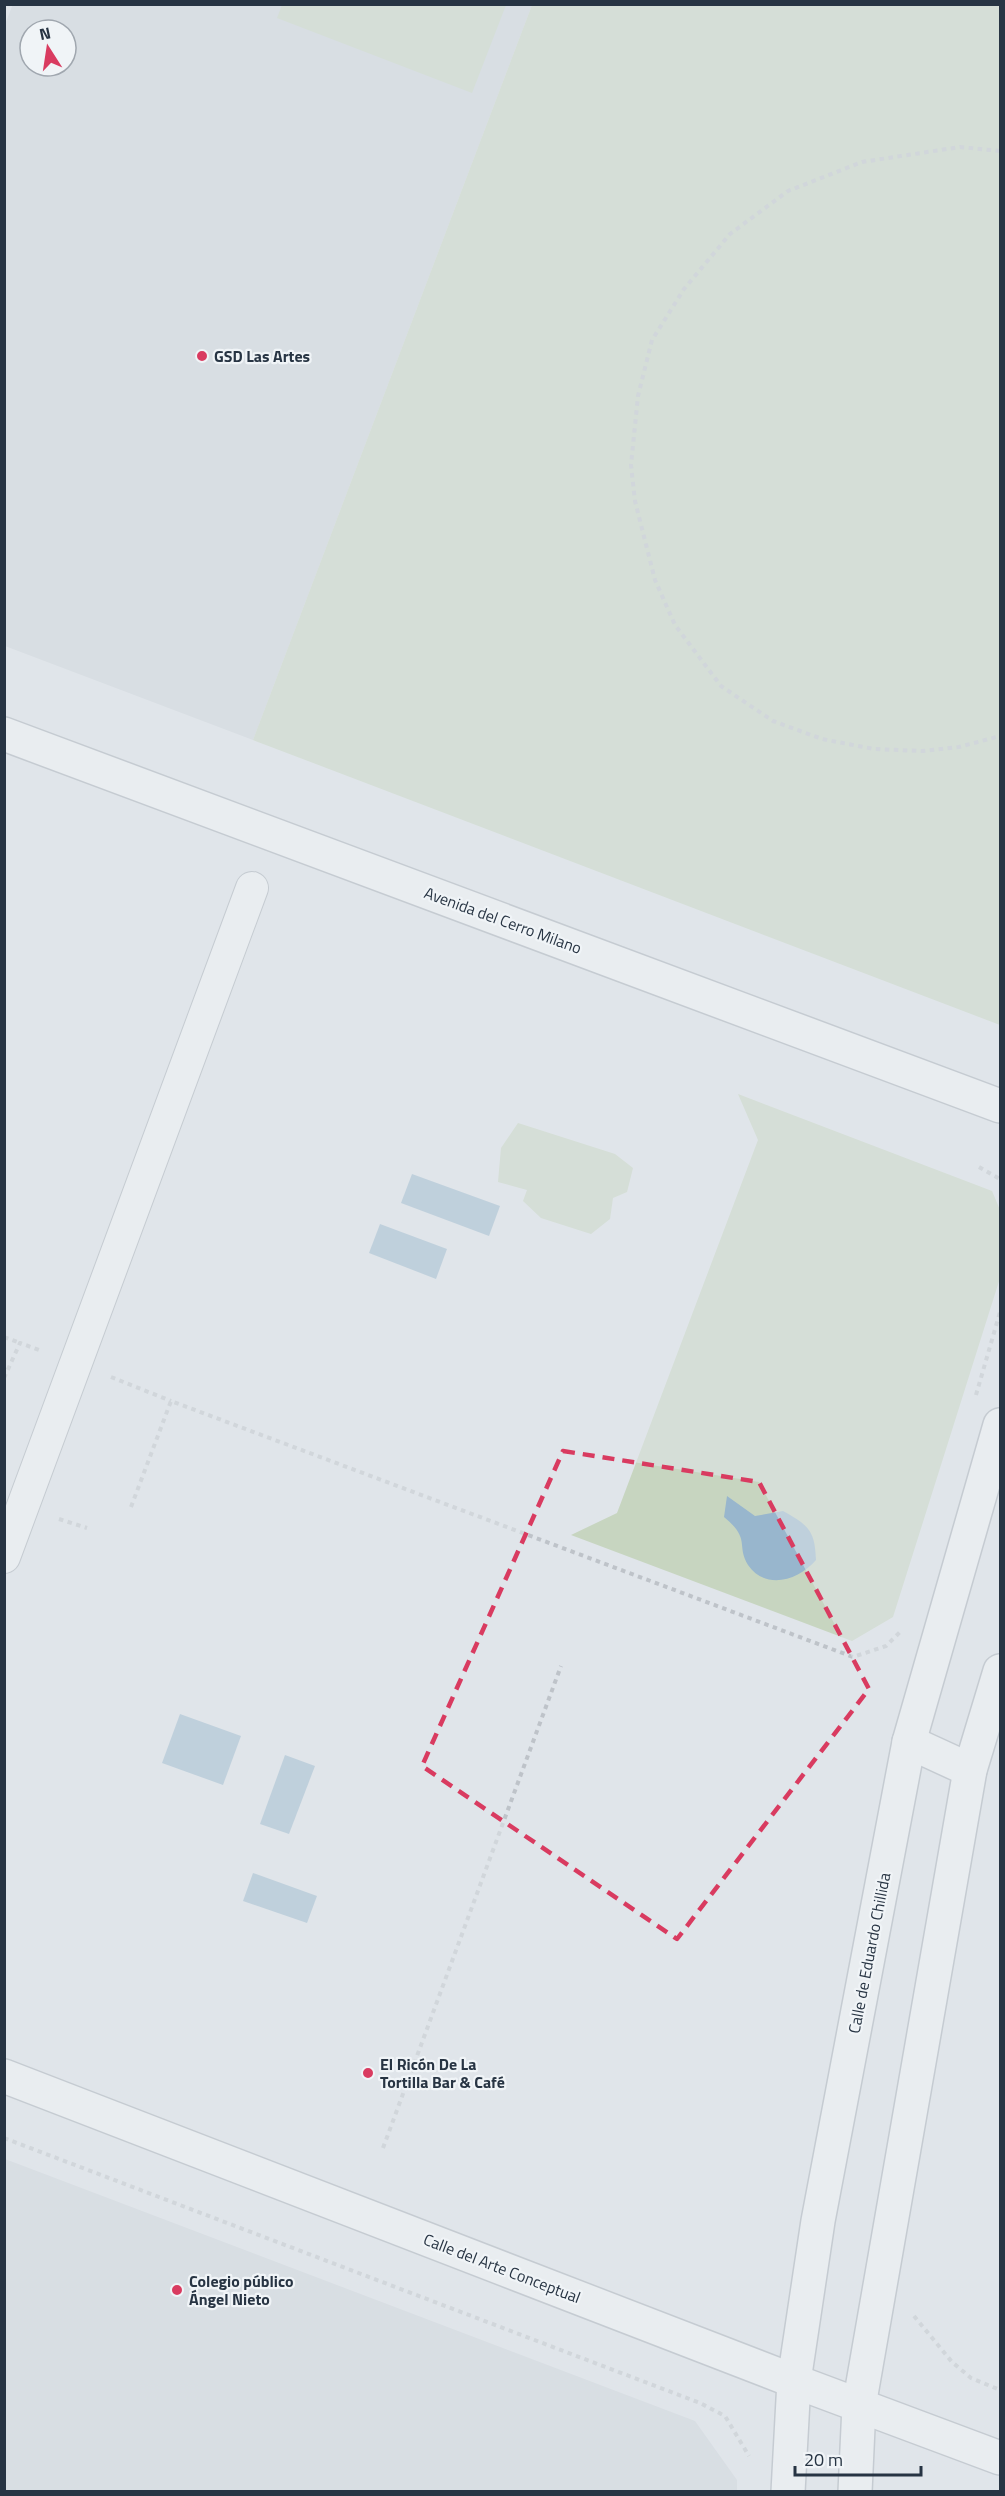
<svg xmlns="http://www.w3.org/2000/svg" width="1005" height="2496" viewBox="0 0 1005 2496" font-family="'Titillium Web',sans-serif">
<rect width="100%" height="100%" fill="#e0e5ea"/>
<g fill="#ced4dc" fill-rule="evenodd">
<path d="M13,4L532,5L253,740L5,646L4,27ZM30,30H66V66H30Z"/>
<polygon points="5,2159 695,2421 737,2480 737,2491 5,2491"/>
</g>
<g fill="#c7d5c0">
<polygon points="282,5 282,4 506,5 472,93 277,18"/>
<polygon points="532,5 1000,5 1000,1025 253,740"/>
<polygon points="738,1094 992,1191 1000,1210 1000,1278 893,1617 852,1641 571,1535 617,1513 758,1140"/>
<polygon points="518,1123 615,1154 633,1168 627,1192 613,1198 610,1219 591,1234 541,1218 523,1201 527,1190 498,1182 501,1148"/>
</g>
<g fill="#98b6cd">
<polygon points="412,1174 500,1206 489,1236 401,1203"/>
<polygon points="380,1224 447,1249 436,1279 369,1253"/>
<path d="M727,1496L755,1516L783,1511C808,1525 815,1530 816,1560C799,1580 766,1591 748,1565C736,1545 751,1539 724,1517Z"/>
<polygon points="180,1714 241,1736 223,1785 162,1763"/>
<polygon points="285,1755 315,1766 289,1834 260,1824"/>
<polygon points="253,1873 317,1896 307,1923 243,1901"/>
</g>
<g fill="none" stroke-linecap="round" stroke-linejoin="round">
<g stroke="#a5acb5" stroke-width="34">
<polyline id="pedestrian" points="4,1557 252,888"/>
</g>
<g stroke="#a5acb5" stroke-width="36">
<g id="minor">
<polyline points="4,734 1000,1106"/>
<polyline points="909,1742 970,1770"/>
<polyline points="4,2076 794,2381 1000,2458"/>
<polyline points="788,2492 794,2381 818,2221 909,1742 1000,1425"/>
<polyline points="855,2492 859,2406 970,1770 1000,1671"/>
</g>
</g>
<g stroke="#bec3c9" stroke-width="4" stroke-dasharray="4.5 4.5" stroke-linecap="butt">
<polyline points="1000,151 960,147 862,162 788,191 730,234 684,289 652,340 638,396 631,465 635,501 655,580 675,625 721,686 773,721 822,739 874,749 922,751 959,747 1000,736"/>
<polyline points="979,1167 1000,1179"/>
<polyline points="4,1337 20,1343"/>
<polyline points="111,1377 171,1401"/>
<polyline points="4,1378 20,1343 42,1351"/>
<polyline points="976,1395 1000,1312"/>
<polyline points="131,1507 171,1401 853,1657 886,1646 900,1632"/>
<polyline points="59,1519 87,1528"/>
<polyline points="4,2138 700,2403 725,2416 749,2456"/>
<polyline points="383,2148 561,1666"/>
<polyline points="914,2316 952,2362 971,2378 1000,2390"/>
</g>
<use href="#pedestrian" stroke="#f3f5f8" stroke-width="32"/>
<use href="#minor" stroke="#f3f5f8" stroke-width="33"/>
</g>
<path d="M0 0H1005V2496H0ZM563,1451L759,1482L869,1689L677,1939L422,1766Z" fill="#e0e5ea" fill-opacity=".55" fill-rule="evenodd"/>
<path fill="none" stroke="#d93b60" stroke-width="4.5" stroke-dasharray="12 8" stroke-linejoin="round" d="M563,1451L759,1482L869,1689L677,1939L422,1766Z"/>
<g fill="#d93b60" stroke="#f0f4f7" stroke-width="2">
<circle cx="202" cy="356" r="6"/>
<circle cx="368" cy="2073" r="6"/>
<circle cx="177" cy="2290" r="6"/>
</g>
<g text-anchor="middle" stroke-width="4.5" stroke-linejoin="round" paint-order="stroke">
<g font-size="16" font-weight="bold" fill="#273443" stroke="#f0f4f7" text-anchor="start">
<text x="214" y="362">GSD Las Artes</text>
<text x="380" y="2070">El Ricón De La<tspan x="380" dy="18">Tortilla Bar &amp; Café</tspan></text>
<text x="189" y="2287">Colegio público<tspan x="189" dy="18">Ángel Nieto</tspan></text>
</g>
<g font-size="16" fill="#273443" stroke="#f0f4f7">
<text transform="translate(503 920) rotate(20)" y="6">Avenida del Cerro Milano</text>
<text transform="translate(869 1953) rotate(-79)" y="6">Calle de Eduardo Chillida</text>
<text transform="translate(502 2268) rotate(21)" y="6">Calle del Arte Conceptual</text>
</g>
</g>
<rect width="1005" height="2496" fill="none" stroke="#273443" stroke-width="12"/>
<g transform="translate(48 48) rotate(348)"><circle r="28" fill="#f0f4f7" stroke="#a0a7af" stroke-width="1.5"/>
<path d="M0-4.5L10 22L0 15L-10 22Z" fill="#d93b60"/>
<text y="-9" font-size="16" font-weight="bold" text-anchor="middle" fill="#273443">N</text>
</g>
<path d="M795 2466v9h126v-9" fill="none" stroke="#273443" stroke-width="3"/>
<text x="804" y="2466" font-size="18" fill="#273443" stroke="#f0f4f7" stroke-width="4.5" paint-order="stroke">20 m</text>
</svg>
